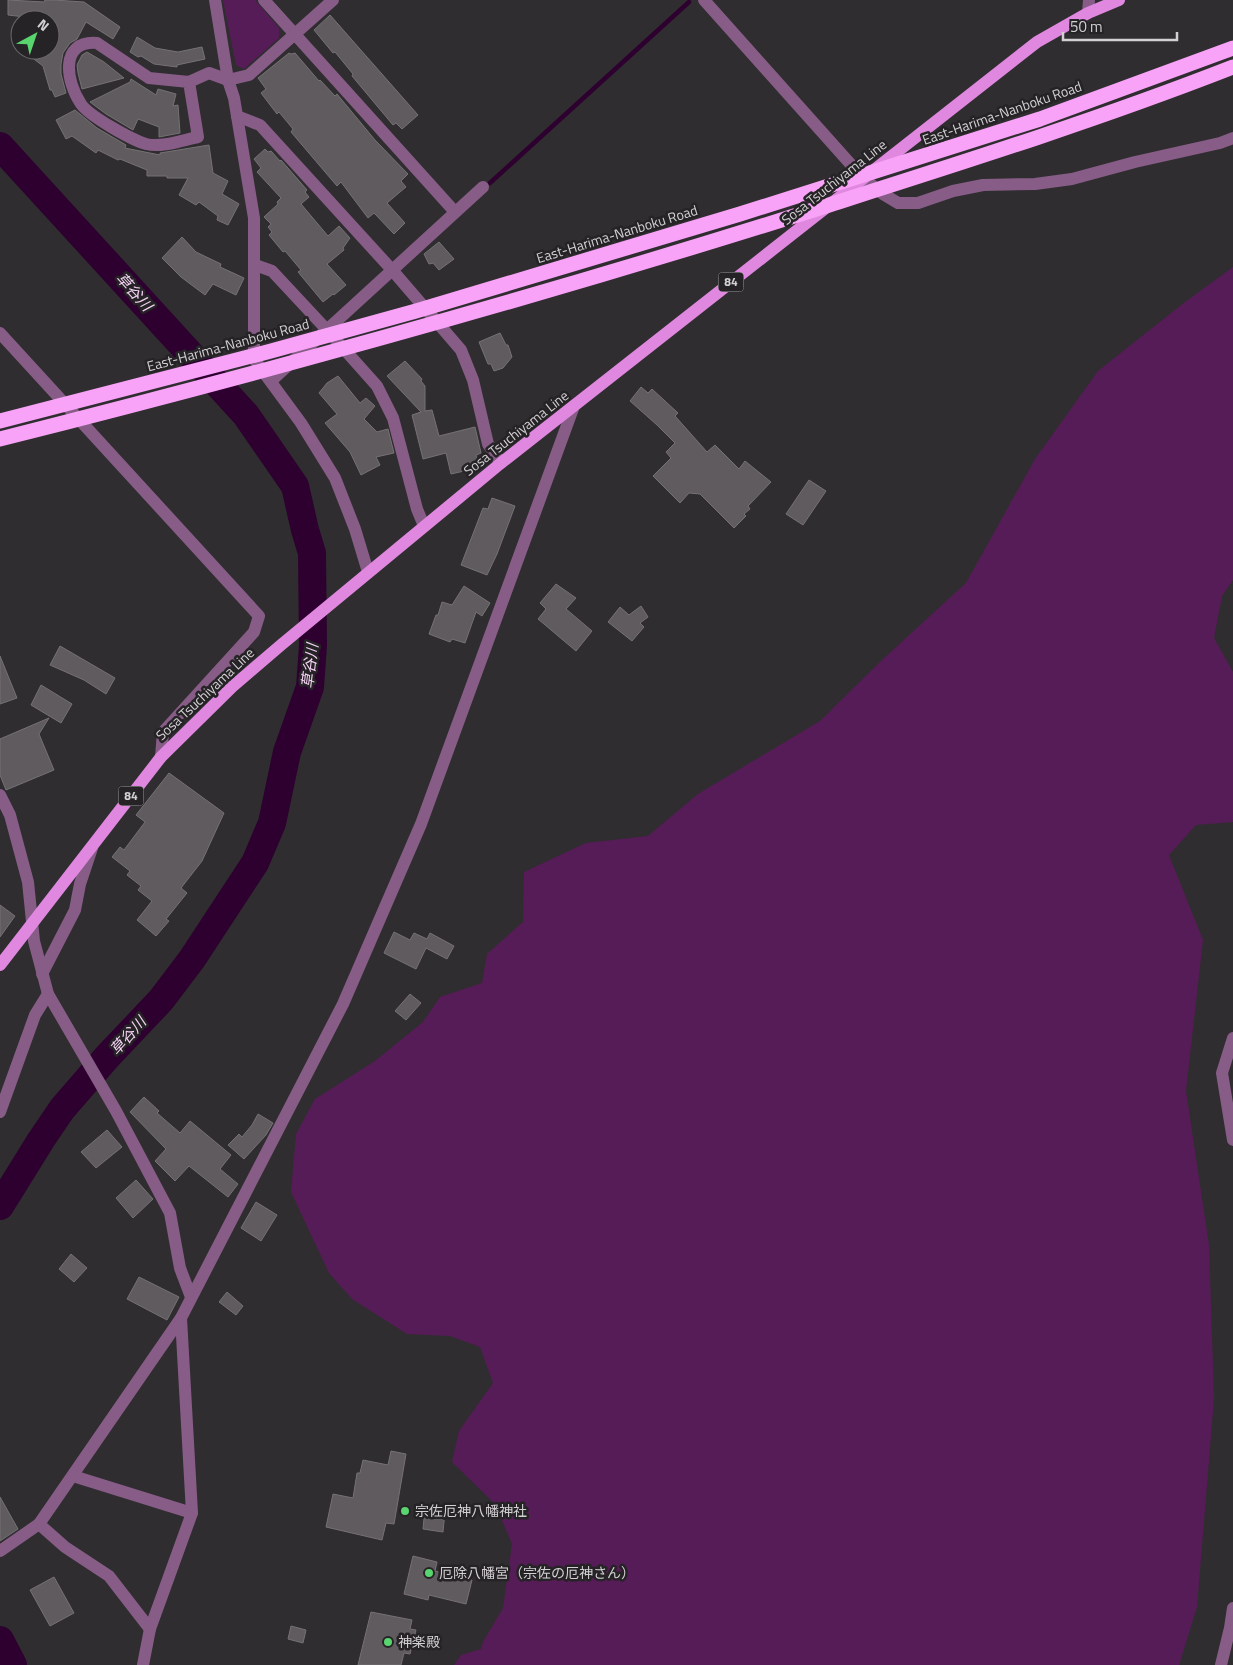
<svg xmlns="http://www.w3.org/2000/svg" width="1233" height="1665" viewBox="0 0 1233 1665" font-family="'Titillium Web','Noto Sans JP',sans-serif">
<rect width="100%" height="100%" fill="#302d30"/>
<g fill="#561c57">
<polygon points="223,0 255,0 279,28 279,38 244,69 236,65"/>
<polygon points="1233,267 1233,580 1222,596 1214,638 1233,672 1233,822 1196,825 1169,855 1203,940 1186,1091 1209,1245 1214,1399 1197,1607 1179,1665 454,1665 461,1655 481,1649 483,1642 503,1608 512,1544 495,1504 452,1462 459,1431 493,1383 480,1347 450,1336 407,1334 352,1299 329,1273 291,1192 296,1134 315,1099 375,1061 423,1022 440,997 482,983 487,954 523,922 524,872 586,843 648,836 698,794 820,721 882,660 966,583 1035,459 1098,371 1185,302"/>
</g>
<g fill="none" stroke-linecap="round" stroke-linejoin="round">
<polyline stroke="#2d002f" stroke-width="4.5" points="490,183 689,2"/>
<g stroke="#2d002f" stroke-width="28">
<polyline points="0,146 246,415 295,486 305,530 312,553 313,645 310,687 287,752 272,823 255,863 192,959 161,1000 107,1057 62,1109 41,1140 0,1206"/>
<polyline points="0,1640 13,1665"/>
</g>
</g>
<g fill="#605b5f" stroke="#757175">
<polygon points="8,0 44,2 45,0 54,0 84,2 120,27 113,39 86,22 77,39 70,43 63,53 61,64 61,74 66,93 55,97 52,90 50,90 43,66 22,50 50,50 50,20 8,15"/>
<polygon points="330,15 418,115 402,129 396,123 393,125 352,76 353,74 335,52 333,53 314,30"/>
<polygon points="137,37 155,48 178,52 202,47 205,59 177,65 177,67 154,64 141,56 138,57 130,52"/>
<polygon points="87,52 104,62 124,78 82,89 78,73 77,65 82,55"/>
<polygon points="289,53 291,54 295,53 319,81 320,80 335,96 337,94 375,140 408,174 401,181 406,187 387,203 405,223 394,234 374,213 368,218 341,182 337,186 291,132 293,129 279,112 277,114 261,93 266,89 258,78"/>
<polygon points="131,79 156,95 158,89 176,94 173,106 178,105 180,133 159,137 159,127 138,119 133,130 106,114 90,102 130,82"/>
<polygon points="75,110 97,128 126,145 125,148 160,155 160,153 209,145 213,173 228,181 222,194 239,204 228,225 217,220 218,216 199,202 196,205 179,195 188,178 167,178 167,176 147,176 147,170 120,159 118,160 98,150 96,153 72,136 66,139 56,120"/>
<polygon points="265,149 268,152 271,151 280,161 281,160 307,190 305,192 309,197 301,204 328,236 339,226 350,238 343,248 344,250 327,264 346,285 334,295 333,294 323,302 298,272 301,270 285,251 283,252 269,235 272,232 268,227 271,224 264,217 278,204 277,202 281,198 257,172 261,168 254,159"/>
<polygon points="182,237 196,252 221,264 220,267 244,278 236,295 213,284 205,295 181,277 162,258"/>
<polygon points="439,242 454,259 439,270 433,263 429,264 424,254"/>
<polygon points="500,333 506,345 508,345 512,357 503,368 494,371 491,364 488,364 479,342"/>
<polygon points="405,361 422,379 421,381 425,386 425,411 432,410 439,436 475,427 481,453 476,455 477,461 472,463 473,469 451,474 446,453 423,459 412,415 421,412 387,376"/>
<polygon points="338,376 360,403 366,398 375,406 364,419 377,432 388,429 394,453 376,457 380,465 361,475 350,452 325,423 337,414 319,393 327,383"/>
<polygon points="641,387 648,393 652,389 678,413 675,416 707,452 715,445 739,469 745,461 771,482 748,506 750,509 744,514 746,516 734,528 700,494 689,493 680,503 653,476 671,458 666,452 675,443 657,425 630,401"/>
<polygon points="809,480 826,491 803,525 786,514"/>
<polygon points="492,498 515,506 497,554 487,575 461,565 483,508 488,509"/>
<polygon points="556,584 576,598 566,609 592,631 576,651 538,619 546,609 540,603"/>
<polygon points="464,586 490,603 482,616 476,612 465,643 452,639 450,642 429,634 436,615 438,615 442,602 452,605"/>
<polygon points="641,606 648,617 640,623 644,627 632,641 608,622 620,607 629,615"/>
<polygon points="60,646 115,678 106,694 84,680 50,665"/>
<polygon points="0,656 17,698 0,704"/>
<polygon points="41,685 72,704 61,723 31,705"/>
<polygon points="49,718 39,734 54,770 6,790 0,775 0,739"/>
<polygon points="169,773 224,813 202,861 181,888 187,893 166,919 169,921 156,936 137,920 152,901 138,890 141,886 127,875 130,871 112,857 120,847 124,850 145,822 136,815"/>
<polygon points="0,905 15,916 0,937"/>
<polygon points="394,932 410,940 414,933 427,939 430,933 454,946 447,959 426,948 416,969 384,953"/>
<polygon points="410,994 421,1003 406,1020 395,1011"/>
<polygon points="144,1097 159,1111 157,1113 180,1133 190,1121 231,1155 220,1169 238,1184 228,1197 189,1166 175,1181 155,1161 166,1149 130,1112"/>
<polygon points="258,1114 273,1123 266,1135 244,1159 228,1145 239,1134 242,1137 252,1125"/>
<polygon points="107,1130 122,1147 96,1168 81,1152"/>
<polygon points="136,1180 153,1199 133,1218 116,1198"/>
<polygon points="256,1202 277,1215 261,1241 241,1228"/>
<polygon points="71,1254 87,1268 74,1282 59,1269"/>
<polygon points="139,1277 179,1297 167,1320 127,1299"/>
<polygon points="227,1292 243,1306 236,1315 219,1302"/>
<polygon points="391,1451 406,1454 394,1524 386,1523 382,1540 326,1527 333,1494 353,1498 357,1473 360,1473 363,1460 388,1465"/>
<polygon points="0,1497 18,1529 0,1541"/>
<polygon points="425,1508 445,1511 443,1532 423,1529"/>
<polygon points="413,1556 437,1562 435,1571 472,1580 466,1604 429,1595 428,1600 404,1594"/>
<polygon points="54,1577 74,1613 50,1626 30,1590"/>
<polygon points="371,1612 412,1620 410,1629 416,1630 410,1654 404,1653 401,1665 358,1665"/>
<polygon points="291,1626 306,1630 303,1643 288,1639"/>
</g>
<g fill="none" stroke-linecap="round" stroke-linejoin="round">
<g stroke="#875d87" stroke-width="12">
<polyline points="215,0 228,80 234,98 254,218 254,359 301,423 335,478 355,529 368,572"/>
<polyline points="264,0 455,212"/>
<polyline points="704,0 863,178 883,194 898,203 918,203 953,191 983,185 1035,184 1072,179 1135,162 1220,143 1233,138"/>
<polyline points="1088,13 1089,0"/>
<path d="M189,82L198,137C183,140 162,148 146,144C132,140 89,116 81,104C66,82 59,40 97,43L149,78L189,82L209,73L228,80L249,75L333,0"/>
<polyline points="237,116 260,125 393,271 461,350 473,380 488,444 501,463"/>
<polyline points="255,265 272,271 327,330 377,386 393,418 417,509 424,526"/>
<polyline points="0,333 259,616 254,632 163,732 161,757"/>
<polyline points="271,381 483,187"/>
<polyline points="0,795 10,815 28,882 34,941 48,994 116,1111 170,1213 180,1268 191,1297"/>
<polyline points="42,974 75,910 80,884 92,848"/>
<polyline points="1233,1038 1222,1073 1233,1140"/>
<polyline points="0,1112 35,1015 48,994"/>
<polyline points="73,1476 192,1513"/>
<polyline points="39,1524 65,1547 109,1576 150,1629"/>
<polyline points="0,1551 39,1524 181,1318 343,1004 421,824 574,406"/>
<polyline points="143,1665 150,1629 192,1513 181,1318"/>
<polyline points="1221,1665 1230,1628 1233,1608"/>
</g>
<polyline stroke="#e088e0" stroke-width="12" points="0,965 161,757 232,687 281,645 501,463 1037,42 1088,13 1119,0"/>
<g stroke="#f8a3f7" stroke-width="15">
<polyline points="0,421 271,351 416,311 740,214 1040,119 1233,48"/>
<path d="M0,439C278,369 555,292 829,205C964,162 1100,119 1233,67"/>
</g>
</g>
<g fill="#59d56f" stroke="#262326" stroke-width="2">
<circle cx="405" cy="1511" r="5"/>
<circle cx="429" cy="1573" r="5"/>
<circle cx="388" cy="1642" r="5"/>
</g>
<g text-anchor="middle" stroke-width="5" stroke-linejoin="round" paint-order="stroke">
<g fill="#262326" stroke="#9f9c9f" stroke-width="1">
<rect x="718.5" y="272.5" width="25" height="19" rx="4"/>
<rect x="118.5" y="786.5" width="25" height="19" rx="4"/>
</g>
<g font-size="12" font-weight="bold" fill="#d3d0d3">
<text x="731" y="286">84</text>
<text x="131" y="800">84</text>
</g>
<g font-size="14" fill="#d3d0d3" stroke="#262326">
<text transform="translate(1002 113) rotate(-19)" y="5">East-Harima-Nanboku Road</text>
<text transform="translate(834 182) rotate(-38)" y="5">Sosa Tsuchiyama Line</text>
<text transform="translate(617 234) rotate(-17)" y="5">East-Harima-Nanboku Road</text>
<text transform="translate(228 345) rotate(-15)" y="5">East-Harima-Nanboku Road</text>
<text transform="translate(516 433) rotate(-38)" y="5">Sosa Tsuchiyama Line</text>
<text transform="translate(205 694) rotate(-43)" y="5">Sosa Tsuchiyama Line</text>
</g>
<g font-size="14" fill="#d3d0d3" stroke="#262326" text-anchor="start">
<text x="415" y="1516">宗佐厄神八幡神社</text>
<text x="439" y="1578">厄除八幡宮（宗佐の厄神さん）</text>
<text x="398" y="1647">神楽殿</text>
</g>
<g font-size="15" font-style="italic" fill="#f7d4f6" stroke="#262326">
<text transform="translate(134 292) rotate(48)" y="5">草谷川</text>
<text transform="translate(310 666) rotate(-83)" y="5">草谷川</text>
<text transform="translate(128 1036) rotate(-48)" y="5">草谷川</text>
</g>
</g>
<g transform="translate(35 35) rotate(40)"><circle r="24" fill="#262326" stroke="#6b686b"/>
<path d="M0-4L9 19L0 12L-9 19Z" fill="#59d56f"/>
<text y="-8" font-size="14" font-weight="bold" text-anchor="middle" fill="#d3d0d3">N</text>
</g>
<path d="M1063 32v8h114v-8" fill="none" stroke="#d3d0d3" stroke-width="2.5"/>
<text x="1070" y="32" font-size="15" fill="#d3d0d3" stroke="#262326" stroke-width="4" paint-order="stroke">50 m</text>
</svg>
